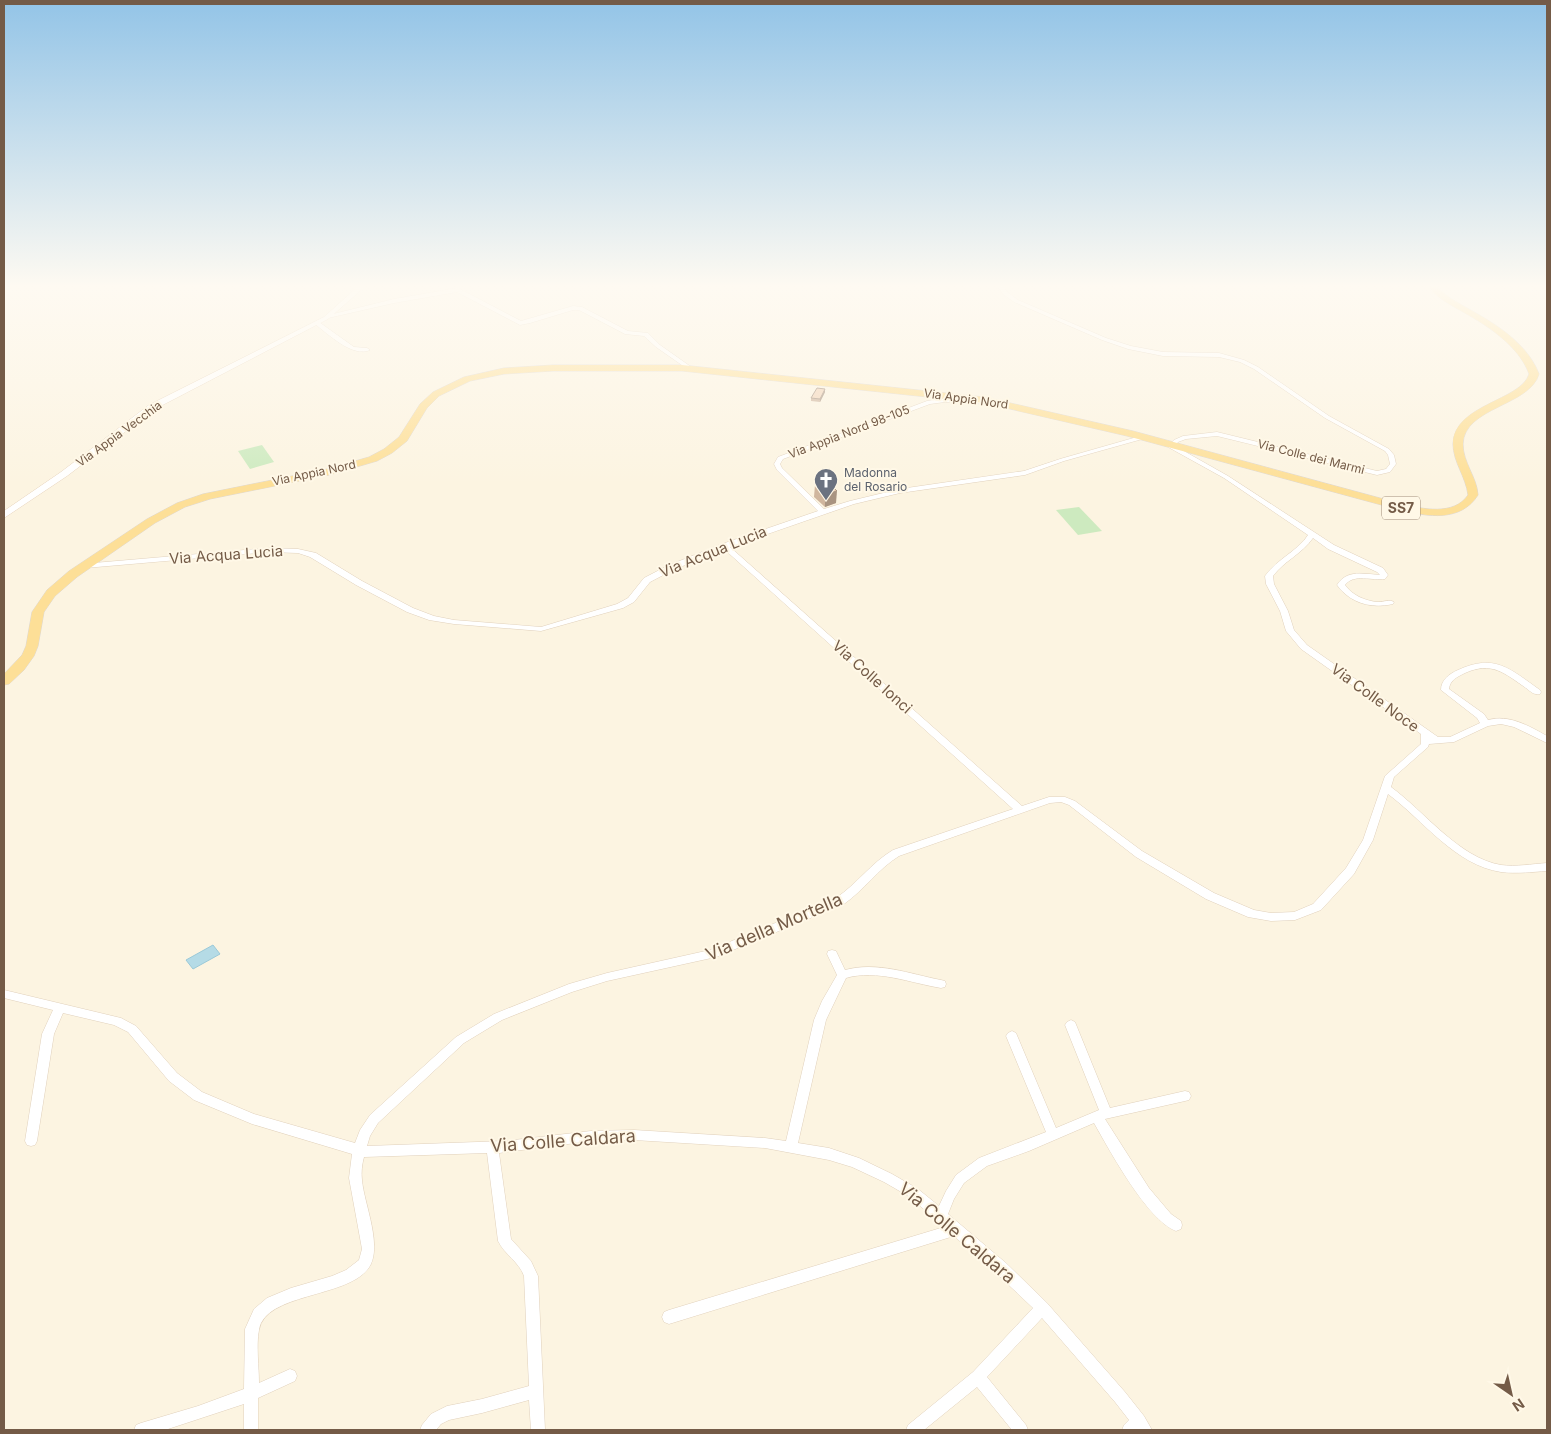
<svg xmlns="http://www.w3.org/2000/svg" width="1551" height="1434" viewBox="0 0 1551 1434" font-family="Inter,sans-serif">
<rect width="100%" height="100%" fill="#fcf4e1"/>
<g fill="#cdeabf">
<polygon points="262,445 274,462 250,469 238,451"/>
<polygon points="1079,507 1102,531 1078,535 1056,510"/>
</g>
<polygon fill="#b5dbe6" stroke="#9bc9d8" points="213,945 220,954 193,969 186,960"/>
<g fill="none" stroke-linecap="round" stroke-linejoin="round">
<g stroke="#e1d1bc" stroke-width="1">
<g id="street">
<path d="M996,284H1002L1007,292L1018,300L1106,338L1131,346L1163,352L1219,353L1244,360L1258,367L1329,416L1389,449L1394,455L1396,464L1390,472L1377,475L1217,436L1186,439L1178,442L1175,446L1228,476L1334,545L1383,568L1388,575L1385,579C1372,581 1354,573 1345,585C1352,595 1365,601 1378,602C1384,602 1389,599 1394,602L1393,604C1371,609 1350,603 1337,585C1347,569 1364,574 1380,575L1377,572L1328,549L1313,538C1302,554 1284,561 1273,576L1274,584L1288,611L1294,630L1307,645L1438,737H1450L1480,723L1477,718L1441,690C1441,680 1449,674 1458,670C1495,653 1510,669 1540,690L1541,692L1540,694C1534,695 1531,692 1526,688C1504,673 1492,661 1465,673C1457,677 1450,680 1449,689L1484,714L1488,720C1509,714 1529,726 1547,736V743L1514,727L1501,724L1488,726L1454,742L1429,744L1428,747L1394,777L1391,787C1424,811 1459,858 1501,865C1516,867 1532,864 1547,863V871C1532,872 1516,874 1501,872C1455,865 1424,821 1388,794L1373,840L1354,874L1321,910L1295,920L1271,921L1248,917L1206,899L1136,857L1069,805L1061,802L1050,803L899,856C878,869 864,890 844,904L716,957L607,981L572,992L502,1020L464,1043L378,1123L370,1136L367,1146L505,1141L591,1131L634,1130L765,1138L786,1141L814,1020L822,1001L837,975L827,954L828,951L832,950L836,951L845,970C877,961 910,974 941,980L945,981L946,984L945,987L941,988C910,983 877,969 846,978L826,1020L798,1143L829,1148L859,1158L892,1174L918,1189L939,1206L946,1191L956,1175L979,1158L1046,1132L1006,1036L1008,1033L1012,1031L1016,1033L1056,1128L1099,1110L1065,1025L1067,1022L1071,1020L1075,1022L1110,1108L1185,1091L1189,1092L1191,1096L1189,1100L1185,1101L1105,1119L1149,1188L1171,1214L1181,1221L1182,1225L1181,1229L1176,1231C1147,1220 1110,1151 1094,1123L1029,1151L987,1166L964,1183L954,1199L948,1214L1006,1263L1047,1303L1125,1392L1144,1416L1152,1430H1122L1124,1425L1129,1420L1115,1402L1042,1318L987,1377L1026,1425L1028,1430H1012L977,1387L924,1430H906L908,1425L973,1372L1033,1308L996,1273L954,1236L669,1324L664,1322L662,1317L664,1312L669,1310L944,1227L910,1197L884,1182L852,1167L829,1160L765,1148L634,1140L591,1141L499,1153L511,1239L531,1261L538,1276L545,1430H531L529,1400L482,1413L449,1420L441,1424L436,1430H420L422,1425L431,1414L447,1406L482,1399L529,1386L524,1276C519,1262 505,1255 498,1241L487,1153L364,1157C362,1164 361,1173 362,1180C364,1204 384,1248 368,1269C346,1298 265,1293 259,1330C256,1346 259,1367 259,1383L290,1369L295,1371L297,1376L295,1381L258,1398V1430H244V1404L165,1430H134L136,1425L141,1423L198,1406L244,1389L245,1329L254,1309L267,1298L291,1288L332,1276L346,1270L359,1260L362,1249L349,1178L352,1154L252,1124L194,1100L169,1081L128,1032L114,1025L63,1013L54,1034L37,1141L35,1145L31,1146L27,1145L25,1141L42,1034L53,1010L4,998V990L121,1018L136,1026L177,1073L202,1092L254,1114L355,1143L360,1130L370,1115L456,1037L494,1014L569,984L607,973L710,950L836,898C857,884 871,863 893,850L1013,809L724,549L673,570L650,582L634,602L623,608L541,631L454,624L429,620L407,612L356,585L310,557L298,553L269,552L85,568H82L81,566L82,564L269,548L298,549L316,553L362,581L413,608L434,616L454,620L541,627L617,604L628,598L644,578L667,566L722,544L818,511L777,470L774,464L778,457L927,401L945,398L988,400L991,402L988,404L945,402L930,404L783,459L780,464L782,468L824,509L850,501L900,489L1024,471L1060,459L1144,435L1147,437L1146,438L1064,461L1025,475L900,493L854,504L730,547L1022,806L1049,797H1065L1075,801L1142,851L1214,893L1254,910L1271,913L1294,912L1313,904L1346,868L1363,840L1385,776L1421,744V734L1301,649L1286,631L1280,611L1266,584L1265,576C1277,559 1299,550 1308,535L1224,478L1168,447L1174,440L1183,436L1217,432L1377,471L1386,469L1390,464L1388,455L1385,451L1325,418L1254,369L1240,362L1219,357L1163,356L1128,349L1102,340L1014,302L1003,294Z"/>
<polygon points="458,288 521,321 573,306 582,307 628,331 648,333 660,345 694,369 689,370 656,347 644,336 625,334 579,310 573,310 530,323 520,325 457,292 394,303 328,318 325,316 394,299"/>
<path d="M315,322H319L354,347L367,348L370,350C353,358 328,334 315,324Z"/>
</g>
</g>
<g stroke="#e6d2ba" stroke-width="1">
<polygon id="secondary" points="361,284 368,284 328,319 155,409 67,476 4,518 4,511 61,472 149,405 324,317"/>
</g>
<g stroke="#ded8d3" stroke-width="1">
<path id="primary" d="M1427,284H1435C1444,296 1457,302 1469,309C1496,324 1528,344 1539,374C1530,406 1464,407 1463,444C1463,463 1477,477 1478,495C1461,522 1428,517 1400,510L1127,436L984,403L682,371H553L504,374L470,381L439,396L427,408L407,441L392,453L377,461L329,475L210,499L185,507L155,523L77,577L55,596L44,612L38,646L34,656L24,670L9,684L4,685V674L22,655L26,646L32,612L47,590L69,571L147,519L177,503L203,494L327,469L369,457L384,449L399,437L420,404L433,392L464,377L504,368L553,365H682L984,397L1133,431L1402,504C1422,509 1454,516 1468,495C1466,477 1453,462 1453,444C1454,404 1521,401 1529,374C1519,346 1488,326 1463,312C1449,304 1436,298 1427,284Z"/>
</g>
<use href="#street" fill="#fff" fill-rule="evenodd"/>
<use href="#secondary" fill="#fff" fill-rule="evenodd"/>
<use href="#primary" fill="#fddf97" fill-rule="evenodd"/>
</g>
<g fill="#d0b69e">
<polygon points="825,389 825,392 820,402 811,401 811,398"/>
<polygon points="815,485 836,503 825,507 814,497"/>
</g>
<g fill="#a99481">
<polygon points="825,389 825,392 820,402 820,399"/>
<polygon points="837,491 836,503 825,507 825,494"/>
</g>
<g fill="#f2d4b8" stroke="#a99481">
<polygon points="817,388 825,389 820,399 811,398"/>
<polygon points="826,481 837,491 825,494 815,485"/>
</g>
<linearGradient id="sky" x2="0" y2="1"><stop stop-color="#93c4e7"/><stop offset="0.59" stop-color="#fefaf2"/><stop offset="1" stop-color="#fefaf2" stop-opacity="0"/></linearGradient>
<rect width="1551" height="485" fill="url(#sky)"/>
<defs>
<g id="church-pin" transform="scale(1.25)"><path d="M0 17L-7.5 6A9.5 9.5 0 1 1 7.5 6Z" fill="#6b7280" stroke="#fff8e7"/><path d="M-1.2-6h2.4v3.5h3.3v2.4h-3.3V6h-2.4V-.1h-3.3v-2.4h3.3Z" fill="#fff"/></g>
</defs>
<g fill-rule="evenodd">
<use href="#church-pin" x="826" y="480"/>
</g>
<g text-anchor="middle" stroke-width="4" stroke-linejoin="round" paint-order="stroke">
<g font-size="12" fill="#745b47" stroke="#fff8e7">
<text transform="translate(966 399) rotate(8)" y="4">Via Appia Nord</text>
<text transform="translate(849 432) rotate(-21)" y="4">Via Appia Nord 98-105</text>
<text transform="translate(119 434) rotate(-36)" y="4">Via Appia Vecchia</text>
<text transform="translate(1311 457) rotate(14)" y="4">Via Colle dei Marmi</text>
<text transform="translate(314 473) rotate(-12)" y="4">Via Appia Nord</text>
</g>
<g font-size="12" fill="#5b616d" stroke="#fff8e7" text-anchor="start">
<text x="844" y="477">Madonna<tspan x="844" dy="14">del Rosario</tspan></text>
</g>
<rect fill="#fff8e7" stroke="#9e8a77" stroke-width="1" x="1382" y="496.5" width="38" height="23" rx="4"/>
<g font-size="14" font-weight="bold" fill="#745b47">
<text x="1401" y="513">SS7</text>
</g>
<g font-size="15" fill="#745b47" stroke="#fff8e7">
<text transform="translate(713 552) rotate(-22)" y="5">Via Acqua Lucia</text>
<text transform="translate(226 555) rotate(-4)" y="5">Via Acqua Lucia</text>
<text transform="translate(872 677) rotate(42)" y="5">Via Colle Ionci</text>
<text transform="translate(1375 698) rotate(36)" y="5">Via Colle Noce</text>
</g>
<g font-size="18" fill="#745b47" stroke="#fff8e7">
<text transform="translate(774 927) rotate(-23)" y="6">Via della Mortella</text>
<text transform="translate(563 1141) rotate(-4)" y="6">Via Colle Caldara</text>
<text transform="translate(957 1233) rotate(40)" y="6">Via Colle Caldara</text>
</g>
</g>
<rect width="1551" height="1434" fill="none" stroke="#745b47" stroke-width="10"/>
<g transform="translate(1511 1394) rotate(146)" stroke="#fff8e7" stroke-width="4" paint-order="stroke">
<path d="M0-4L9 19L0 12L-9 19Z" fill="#745b47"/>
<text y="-8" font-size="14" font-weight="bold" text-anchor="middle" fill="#745b47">N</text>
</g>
</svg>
